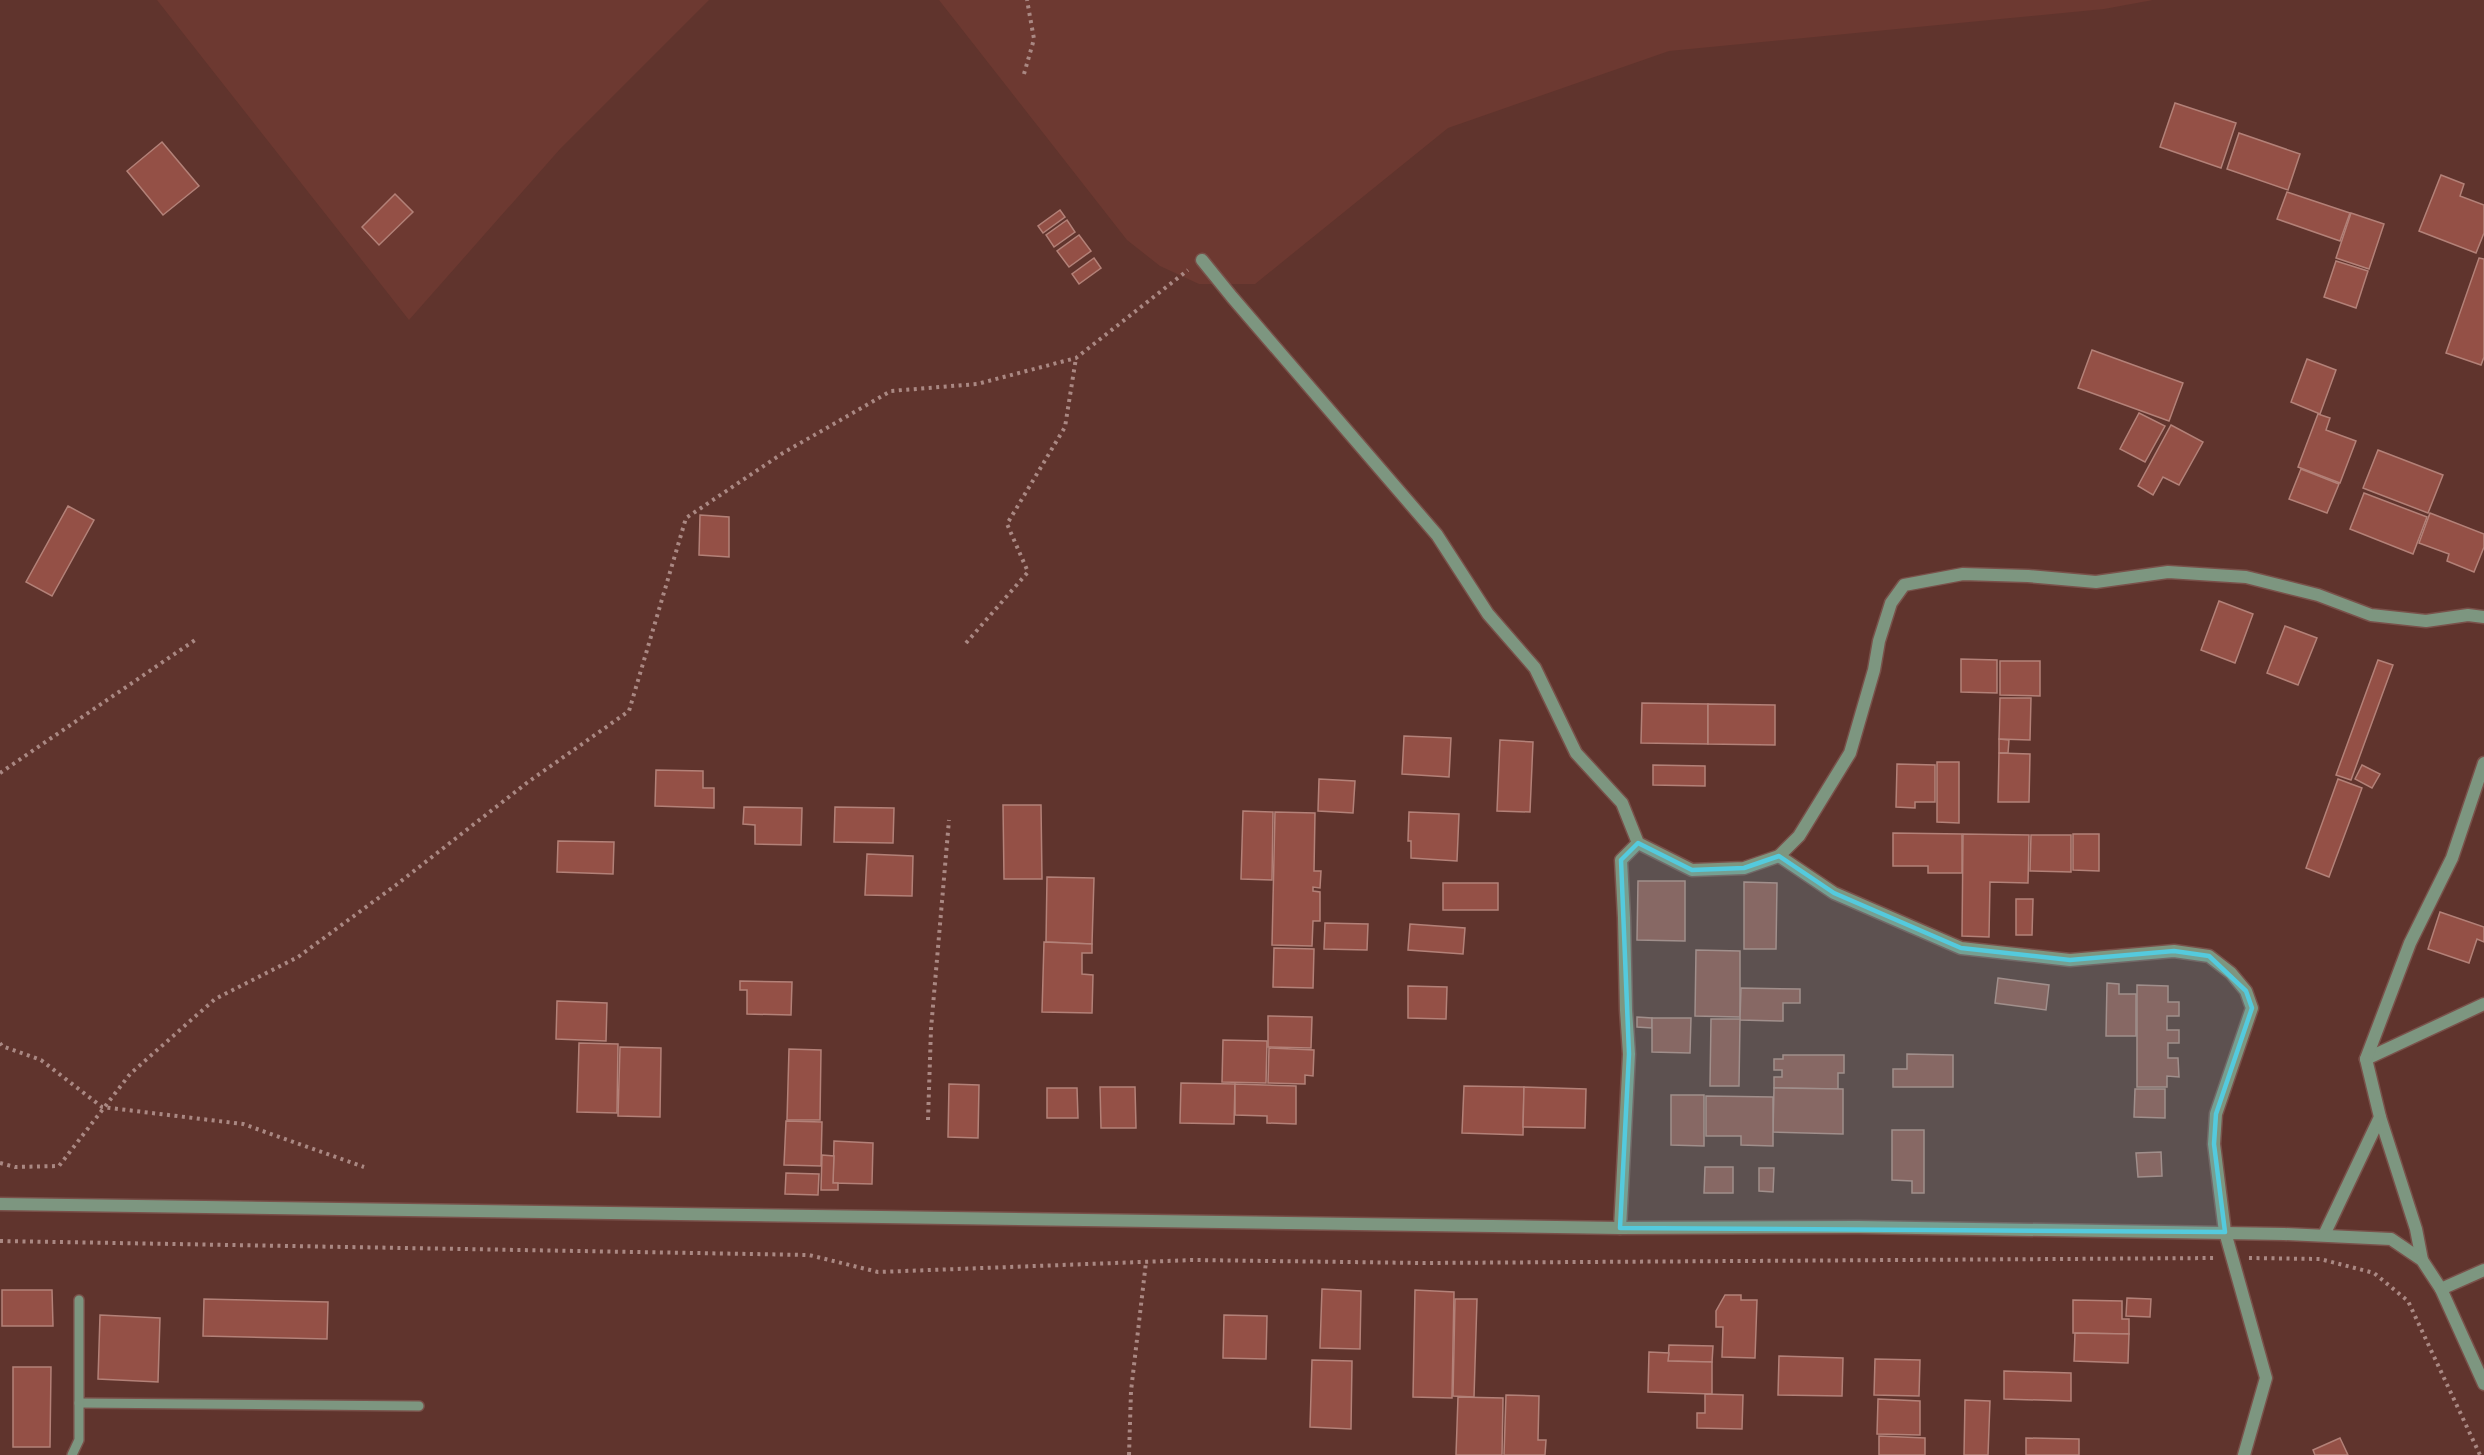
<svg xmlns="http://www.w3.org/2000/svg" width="2484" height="1455" viewBox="0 0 2484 1455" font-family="Roboto,sans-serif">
<rect width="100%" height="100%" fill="#60342d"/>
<g fill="#6d3931">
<polygon points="157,0 709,0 560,149 409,320"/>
<polygon points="939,0 2153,0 2104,9 1669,51 1448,128 1255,284 1199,284 1160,266 1127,240"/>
</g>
<g fill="#945046" stroke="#b38178" stroke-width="1.5">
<polygon points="2175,103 2236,123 2221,168 2160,147"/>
<polygon points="2239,133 2300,154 2288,190 2227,169"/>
<polygon points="162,142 199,186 163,215 127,171"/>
<polygon points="2441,175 2464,184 2460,196 2484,205 2484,233 2476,253 2419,231"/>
<polygon points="2287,192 2350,213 2340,241 2277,219"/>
<polygon points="395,194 413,212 379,245 362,227"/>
<polygon points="1060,210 1065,217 1043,233 1038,226"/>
<polygon points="2351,213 2384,224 2369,269 2336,258"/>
<polygon points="1067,220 1075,232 1054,247 1046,235"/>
<polygon points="1079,235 1091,251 1069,267 1057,251"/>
<polygon points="1094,258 1101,268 1079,284 1072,274"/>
<polygon points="2479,258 2484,259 2484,357 2481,365 2446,353"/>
<polygon points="2336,261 2368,271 2356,308 2324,297"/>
<polygon points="2092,350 2183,383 2169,421 2078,388"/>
<polygon points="2307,359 2336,370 2320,414 2291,402"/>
<polygon points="2139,413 2165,426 2145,462 2120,449"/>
<polygon points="2318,414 2330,418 2326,430 2356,441 2340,483 2298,467"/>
<polygon points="2171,425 2203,442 2179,485 2163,477 2153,495 2138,486"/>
<polygon points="2378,450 2443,475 2428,513 2363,488"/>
<polygon points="2301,469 2339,484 2327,513 2289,499"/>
<polygon points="2364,493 2427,517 2413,554 2350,529"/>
<polygon points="68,506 94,520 52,596 26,582"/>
<polygon points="2430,513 2484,534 2484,547 2474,572 2447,561 2449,554 2419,543"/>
<polygon points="700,515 729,517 729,557 699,555"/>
<polygon points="2219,601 2253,614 2235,663 2201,650"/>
<polygon points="2285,626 2317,638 2298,685 2267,673"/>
<polygon points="1961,659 1997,660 1997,693 1961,692"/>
<polygon points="2378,660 2393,665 2351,780 2336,775"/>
<polygon points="2000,661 2040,661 2040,696 2000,695"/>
<polygon points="2000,698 2031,698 2030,740 1999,739"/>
<polygon points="1642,703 1708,704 1708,744 1641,743"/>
<polygon points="1708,704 1775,705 1775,745 1708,744"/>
<polygon points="1404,736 1451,738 1449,777 1402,774"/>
<polygon points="1999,739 2009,740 2008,753 1999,753"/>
<polygon points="1500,740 1533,742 1530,812 1497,811"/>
<polygon points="1999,753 2030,754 2029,802 1998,802"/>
<polygon points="1937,762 1959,762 1959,823 1937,822"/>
<polygon points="1897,764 1935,765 1935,802 1915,802 1915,808 1896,807"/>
<polygon points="1653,765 1705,766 1705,786 1653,785"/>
<polygon points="2362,765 2380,774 2372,788 2355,779"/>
<polygon points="656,770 703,771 703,788 714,788 714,808 655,806"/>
<polygon points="1319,779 1355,781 1353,813 1318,811"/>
<polygon points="2338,779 2362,788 2329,877 2306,868"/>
<polygon points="1003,805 1041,805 1042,879 1004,879"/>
<polygon points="744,807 802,808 801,845 755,844 755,825 743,824"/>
<polygon points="835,807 894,808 893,843 834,842"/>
<polygon points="1243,811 1273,812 1272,880 1241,879"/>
<polygon points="1275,812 1315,813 1314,871 1321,871 1320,888 1313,887 1313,891 1320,892 1320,921 1313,921 1312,946 1272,945"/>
<polygon points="1409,812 1459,814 1457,861 1411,858 1411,841 1408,841"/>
<polygon points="1893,833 1962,834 1962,873 1928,873 1928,866 1893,866"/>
<polygon points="1963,834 2029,835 2028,883 1990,882 1989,937 1962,936"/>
<polygon points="2073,834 2099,834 2099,871 2073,870"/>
<polygon points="2031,835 2071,835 2071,872 2030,871"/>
<polygon points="558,841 614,842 613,874 557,872"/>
<polygon points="867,854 913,856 912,896 865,895"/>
<polygon points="1047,877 1094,878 1092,944 1046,942"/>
<polygon points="1638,881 1685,881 1685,941 1637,940"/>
<polygon points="1744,882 1777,883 1776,949 1744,949"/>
<rect x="1443" y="883" width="55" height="27"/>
<polygon points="2016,899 2033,899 2032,935 2016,935"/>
<polygon points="2440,912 2484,927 2484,942 2477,939 2469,963 2428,949"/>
<polygon points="1325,923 1368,924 1367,950 1324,949"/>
<polygon points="1410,924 1465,928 1463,954 1408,950"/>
<polygon points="1044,942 1092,944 1092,953 1082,953 1082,974 1093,975 1092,1013 1042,1012"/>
<polygon points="1274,948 1314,949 1313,988 1273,987"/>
<polygon points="1696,950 1740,951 1740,1017 1695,1016"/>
<polygon points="1998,978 2049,985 2046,1010 1995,1003"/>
<polygon points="740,981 792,982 791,1015 747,1014 747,990 740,990"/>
<polygon points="2107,983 2119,984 2119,994 2136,994 2136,1036 2106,1036"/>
<polygon points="2137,985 2168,986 2168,1002 2179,1002 2179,1016 2167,1016 2167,1030 2179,1030 2179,1043 2168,1043 2168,1058 2178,1058 2179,1077 2167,1076 2167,1087 2137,1087"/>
<polygon points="1408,986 1447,987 1446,1019 1408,1018"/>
<polygon points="1741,988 1800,989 1800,1003 1783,1003 1783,1021 1740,1020"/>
<polygon points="557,1001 607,1003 606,1041 556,1039"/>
<polygon points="1268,1016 1312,1017 1311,1048 1268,1047"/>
<polygon points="1637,1017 1652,1018 1652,1028 1637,1027"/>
<polygon points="1652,1018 1691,1018 1690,1053 1652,1052"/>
<polygon points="1711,1019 1740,1019 1739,1086 1710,1086"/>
<polygon points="1223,1040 1267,1041 1266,1083 1222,1082"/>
<polygon points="579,1043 618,1044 617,1113 577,1112"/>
<polygon points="620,1047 661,1048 660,1117 618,1116"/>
<polygon points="1269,1048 1314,1050 1313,1076 1305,1075 1305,1084 1268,1083"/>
<polygon points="789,1049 821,1050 820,1120 787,1120"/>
<polygon points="1907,1054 1953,1055 1953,1087 1893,1087 1893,1069 1907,1069"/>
<polygon points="1783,1055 1844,1055 1844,1073 1838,1073 1838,1089 1774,1088 1774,1077 1782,1077 1782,1070 1774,1070 1774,1059 1783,1059"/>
<polygon points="1181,1083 1235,1084 1234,1124 1180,1123"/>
<polygon points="949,1084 979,1085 978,1138 948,1137"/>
<polygon points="1235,1084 1296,1086 1296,1124 1267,1123 1267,1116 1235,1115"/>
<polygon points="1464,1086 1524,1087 1523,1135 1462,1133"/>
<polygon points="1100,1087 1135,1087 1136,1128 1101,1128"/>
<polygon points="1524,1087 1586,1089 1585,1128 1523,1127"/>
<polygon points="1047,1088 1077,1088 1078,1118 1047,1118"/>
<polygon points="1774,1088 1843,1089 1843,1134 1773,1132"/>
<polygon points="2135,1089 2165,1089 2165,1118 2134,1117"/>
<polygon points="1671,1095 1704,1095 1704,1146 1671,1145"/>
<polygon points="1706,1096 1773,1097 1773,1146 1741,1145 1741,1136 1706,1136"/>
<polygon points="786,1121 822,1122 821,1166 784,1165"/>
<polygon points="1892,1130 1924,1130 1924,1193 1912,1193 1912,1181 1892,1180"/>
<polygon points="834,1141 873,1143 872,1184 833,1183"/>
<polygon points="2161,1152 2162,1176 2138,1177 2136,1153"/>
<polygon points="822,1155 834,1156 833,1183 838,1183 838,1190 821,1190"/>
<polygon points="1705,1167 1733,1167 1733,1193 1704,1193"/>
<polygon points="1759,1168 1774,1168 1773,1192 1759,1191"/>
<polygon points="786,1173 819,1174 818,1195 785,1194"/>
<polygon points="1322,1289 1361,1291 1360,1349 1320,1348"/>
<polygon points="2,1290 52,1290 53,1326 2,1326"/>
<polygon points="1415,1290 1454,1292 1452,1398 1413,1397"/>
<polygon points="1725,1295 1741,1295 1741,1300 1757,1300 1755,1358 1722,1357 1723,1327 1716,1327 1716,1311"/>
<polygon points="2127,1298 2151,1299 2150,1317 2126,1316"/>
<polygon points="204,1299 328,1302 327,1339 203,1336"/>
<polygon points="1455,1299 1477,1299 1474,1397 1453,1396"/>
<polygon points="2073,1300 2122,1301 2122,1319 2129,1319 2129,1334 2073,1333"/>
<polygon points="100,1315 160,1318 158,1382 98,1379"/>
<polygon points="1224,1315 1267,1316 1266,1359 1223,1358"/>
<polygon points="2075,1333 2129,1334 2128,1363 2074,1361"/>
<polygon points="1669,1345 1713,1346 1712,1362 1668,1361"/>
<polygon points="1649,1352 1669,1353 1668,1361 1712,1362 1712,1394 1648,1392"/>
<polygon points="1779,1356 1843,1358 1842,1396 1778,1395"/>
<polygon points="1875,1359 1920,1360 1919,1396 1874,1395"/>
<polygon points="1312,1360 1352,1361 1351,1429 1310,1427"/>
<polygon points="13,1367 51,1367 50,1447 13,1447"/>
<polygon points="2004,1371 2071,1373 2071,1401 2004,1399"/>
<polygon points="1705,1394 1743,1395 1742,1429 1697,1428 1697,1413 1705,1413"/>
<polygon points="1506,1395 1539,1396 1538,1440 1546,1440 1545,1455 1504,1455"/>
<polygon points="1458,1397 1503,1398 1502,1455 1456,1455"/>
<polygon points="1878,1399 1920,1401 1920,1435 1877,1434"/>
<polygon points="1965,1400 1990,1401 1988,1455 1964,1455"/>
<polygon points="1879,1436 1925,1438 1925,1455 1879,1455"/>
<polygon points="2026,1438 2079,1439 2079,1455 2026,1455"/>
<polygon points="2340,1438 2348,1455 2315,1455 2313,1450"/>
</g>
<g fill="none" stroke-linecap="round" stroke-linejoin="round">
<g stroke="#79514a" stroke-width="12">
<g id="service">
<polyline points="79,1403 419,1406"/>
<polyline points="72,1455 79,1440 79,1300"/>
</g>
</g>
<g stroke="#79514a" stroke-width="15">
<g id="minor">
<polyline points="1202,260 1232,297 1437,535 1488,614 1535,668 1576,753 1622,803 1638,843 1692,870 1744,868 1779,856 1799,836 1850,753 1874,670 1879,641 1891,603 1904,585 1963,574 2028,576 2096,582 2168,572 2246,577 2318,595 2371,615 2426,621 2468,615 2484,617"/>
<polyline points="1779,856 1834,893 1961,948 2070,960 2174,951 2209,956 2231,973 2246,991 2252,1008 2216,1114 2214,1144 2225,1232 2266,1378 2244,1455"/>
<polyline points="2366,1059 2484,1004"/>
<polyline points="2380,1117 2416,1229 2422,1260"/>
<polyline points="1620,1228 1629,1054 1626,1010 1624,918 1621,860 1638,843"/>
<polyline points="2324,1235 2380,1117 2366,1059 2410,943 2452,858 2484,763"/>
<polyline points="2441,1289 2484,1270"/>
</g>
</g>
<g stroke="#79514a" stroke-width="15">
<polyline id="tertiary" points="0,1204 1620,1228 1858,1227 2284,1234 2391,1239 2422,1260 2441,1289 2484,1384"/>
</g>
<g stroke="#aa8883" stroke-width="4" stroke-dasharray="3 4.5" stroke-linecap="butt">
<polyline points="1024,74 1034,39 1027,0"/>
<polyline points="966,643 1028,572 1007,524 1065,427 1076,358"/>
<polyline points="0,773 198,638"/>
<polyline points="0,1043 2,1046 41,1060 102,1107 243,1124 364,1167"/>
<polyline points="928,1120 931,1029 949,820"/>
<polyline points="0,1163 15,1167 59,1166 130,1074 215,999 298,957 396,885 528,782 629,711 686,518 783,453 891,391 977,384 1076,358 1188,270"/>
<polyline points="0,1241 809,1255 878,1272 1193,1260 1424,1263 2217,1258"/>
<polyline points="2249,1258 2320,1259 2374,1273 2408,1301 2480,1455"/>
<polyline points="1129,1455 1131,1391 1146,1262"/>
</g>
<use href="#service" stroke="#7d9680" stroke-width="9"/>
<use href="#minor" stroke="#7d9680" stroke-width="12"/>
<use href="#tertiary" stroke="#7d9680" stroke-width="12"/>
</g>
<path fill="#54cadd" fill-opacity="0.2" stroke="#54cadd" stroke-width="4.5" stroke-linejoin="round" d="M1638,843L1692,870L1744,868L1779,856L1834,893L1961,948L2070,960L2174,951L2209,956L2246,991L2252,1008L2216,1114L2214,1144L2225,1232L1620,1228L1629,1054L1621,860Z"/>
</svg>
